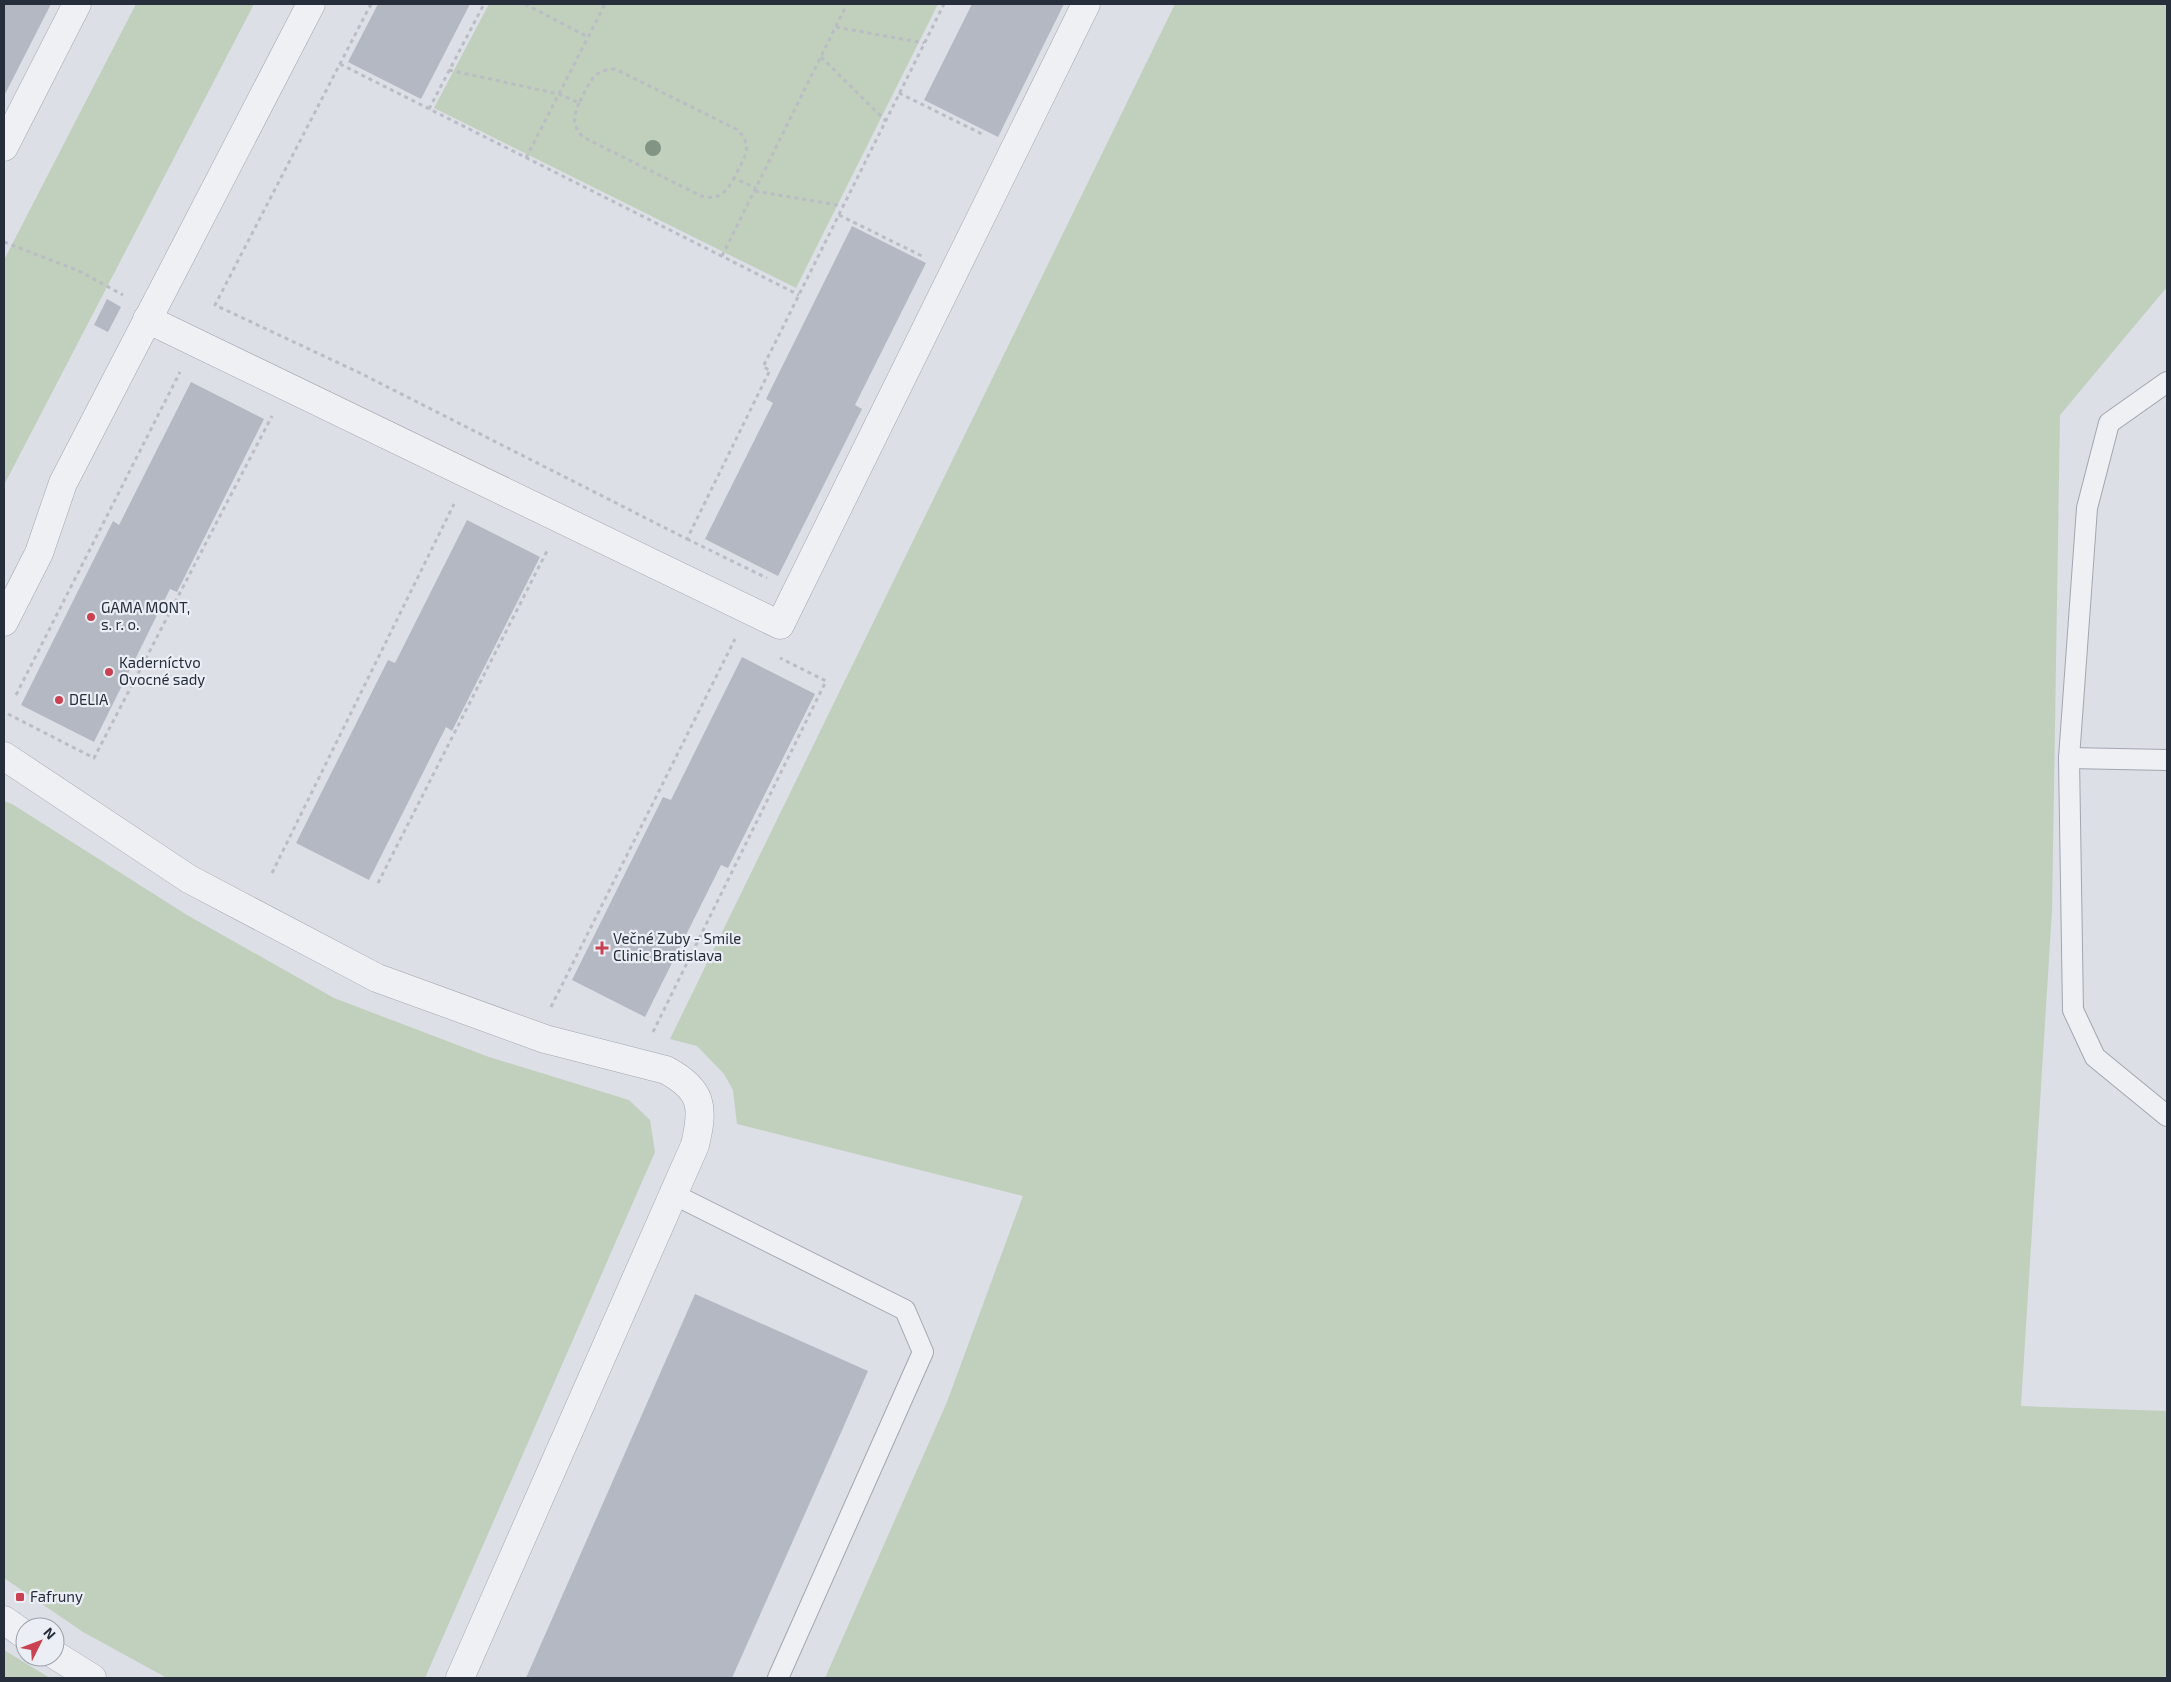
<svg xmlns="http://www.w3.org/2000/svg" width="2171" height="1682" viewBox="0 0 2171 1682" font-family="'Exo 2',sans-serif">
<rect width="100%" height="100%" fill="#dcdfe6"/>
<g fill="#c1cfbd">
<polygon points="136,4 254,4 4,485 4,260"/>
<polygon points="489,4 938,4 796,288 434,108"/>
<polygon points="1175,4 2167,4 2167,287 2060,415 2052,911 2021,1406 2167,1411 2167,1678 825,1678 947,1402 1023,1196 737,1124 733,1090 724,1074 697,1046 670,1039"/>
<polygon points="4,801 12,804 187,915 334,998 489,1057 629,1100 650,1120 655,1152 425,1678 167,1678 83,1632 4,1578"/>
<polygon points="4,1650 50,1678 4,1678"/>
</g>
<g fill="#b3b8c2">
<polygon points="4,4 51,4 4,96"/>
<polygon points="378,4 470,4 421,99 348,62"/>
<polygon points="972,4 1064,4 998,137 924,100"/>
<polygon points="852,226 926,263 855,405 862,409 778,576 705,539 773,403 766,399"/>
<polygon points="107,299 121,307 108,332 94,325"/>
<polygon points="191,382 264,419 177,592 170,589 94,742 21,705 113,521 119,525"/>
<polygon points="467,520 540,557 452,731 446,727 369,880 296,843 388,660 395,663"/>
<polygon points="742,657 815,694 728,868 721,865 645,1017 572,980 663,797 671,800"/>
<polygon points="695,1294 868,1371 832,1453 732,1678 526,1678"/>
</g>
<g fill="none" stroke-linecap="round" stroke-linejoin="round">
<g stroke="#a2a6af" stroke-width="22">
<g id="service">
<polyline points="2167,382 2109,423 2087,508 2069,758 2167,760"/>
<polyline points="2069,758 2073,1010 2095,1057 2167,1116"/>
<polyline points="673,1194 905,1310 923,1352 778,1678"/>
</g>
</g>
<g stroke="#a2a6af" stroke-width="29">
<g id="minor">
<polyline points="4,147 77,4"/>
<polyline points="147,319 780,625 1086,4"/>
<polyline points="4,622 39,553 63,483 311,4"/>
<path d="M4,756L189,879L377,978L545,1039L666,1070C703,1090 704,1107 695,1145L460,1678"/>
</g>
</g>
<g stroke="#a2a6af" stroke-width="29">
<g id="tertiary">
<polyline points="4,1620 25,1635"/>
<polyline points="55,1655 92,1678"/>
</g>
</g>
<g stroke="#babdc4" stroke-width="3" stroke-dasharray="4 4" stroke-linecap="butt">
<polyline points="371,4 215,305 360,373 687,539 770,370 763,367 944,4"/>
<polyline points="525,4 588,37"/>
<polyline points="836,27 924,43"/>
<polyline points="821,57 886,121"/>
<polyline points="340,64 799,295"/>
<path d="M449,70L559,94L579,103C589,85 592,69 615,69L736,129C756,146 743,159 734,178L756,188"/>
<polyline points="899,93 984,135"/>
<path d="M579,103C573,117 572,125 583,137L699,195C717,202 726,193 734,178"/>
<polyline points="429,109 484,4"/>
<polyline points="526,158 605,4"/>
<polyline points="755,191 843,206"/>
<polyline points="839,215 924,257"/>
<polyline points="4,242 79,271 123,295"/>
<polyline points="722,256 847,4"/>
<polyline points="687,539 767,578"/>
<polyline points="16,695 180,372"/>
<polyline points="8,714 94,758 272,416"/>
<polyline points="272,873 454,504"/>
<polyline points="378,883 548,549"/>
<polyline points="551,1007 735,639"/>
<polyline points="653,1032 826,681 780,658"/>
</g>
<use href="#service" stroke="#eef0f4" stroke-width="20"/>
<use href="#minor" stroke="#eef0f4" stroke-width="28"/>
<use href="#tertiary" stroke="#eef0f4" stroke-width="28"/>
</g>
<circle fill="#829484" cx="653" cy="148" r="8"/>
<g fill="#ca4151" stroke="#ebeef4" stroke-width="2">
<circle cx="91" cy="617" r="5"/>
<circle cx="109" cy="672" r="5"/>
<circle cx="59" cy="700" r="5"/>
<path d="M599.5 940.5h5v5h5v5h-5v5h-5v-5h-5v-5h5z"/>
<rect x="15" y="1592" width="10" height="10" rx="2.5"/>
</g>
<g text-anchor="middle" stroke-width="4.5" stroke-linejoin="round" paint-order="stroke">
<g font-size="15" fill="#262d3b" stroke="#ebeef4" text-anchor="start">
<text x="101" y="613">GAMA MONT,<tspan x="101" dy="17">s. r. o.</tspan></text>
<text x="119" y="668">Kaderníctvo<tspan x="119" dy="17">Ovocné sady</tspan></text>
<text x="69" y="705">DELIA</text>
<text x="613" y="944">Večné Zuby - Smile<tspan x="613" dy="17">Clinic Bratislava</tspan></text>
<text x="30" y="1602">Fafruny</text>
</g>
</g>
<rect width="2171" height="1682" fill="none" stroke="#262d3b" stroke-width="10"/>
<g transform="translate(40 1642) rotate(48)"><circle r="24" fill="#ebeef4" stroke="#9ca1aa"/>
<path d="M0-4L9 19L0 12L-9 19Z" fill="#ca4151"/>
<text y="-8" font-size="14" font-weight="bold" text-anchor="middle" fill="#262d3b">N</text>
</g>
</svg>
